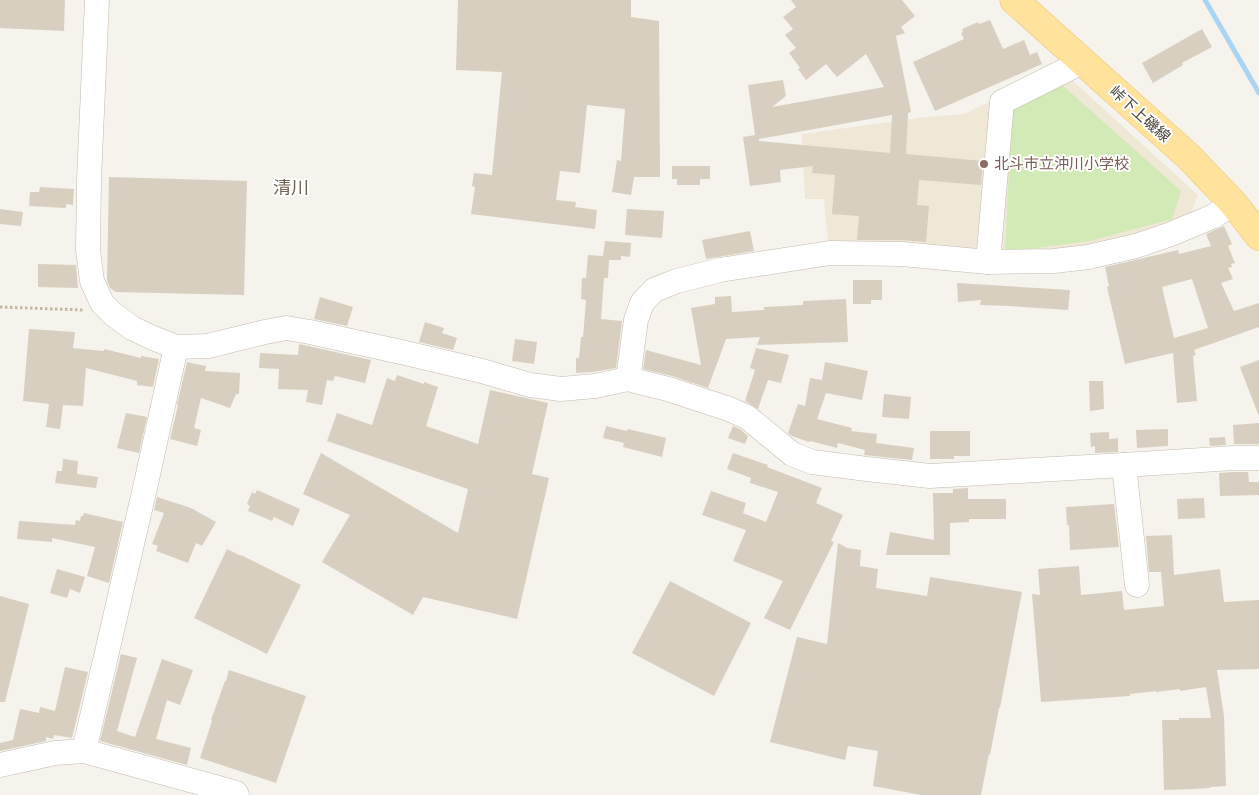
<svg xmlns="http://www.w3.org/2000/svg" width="1259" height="795" viewBox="0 0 1259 795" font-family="'PT Sans Narrow','Noto Sans JP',sans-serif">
<rect width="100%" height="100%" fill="#f6f3ec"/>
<polygon fill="#efe8d6" points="1059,68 1198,195 1188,220 1092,249 1006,258 828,244 824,199 805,199 802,134 926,117 964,114"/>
<polygon fill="#d2eab5" points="1061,84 1181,191 1172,219 1090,241 1005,252 1012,109"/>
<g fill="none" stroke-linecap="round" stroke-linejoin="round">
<polyline stroke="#a9d4f2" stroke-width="5" points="1205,0 1259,93"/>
</g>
<g fill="#d8cfc1" fill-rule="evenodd">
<polygon points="0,0 65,0 64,31 0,28"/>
<polygon points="458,0 631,0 631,17 659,21 660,177 634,177 631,195 612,192 617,160 621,161 625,109 587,105 580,173 560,171 556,200 576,202 575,207 597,210 595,229 471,214 475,187 472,186 474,173 492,175 502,72 456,70"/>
<path d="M791,0H902L915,16L901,27L905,33L896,36L911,112L908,113L906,154L983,161L981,185L919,180L917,205L929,206L926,242L902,240H857L859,216L832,214L835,175L812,173L813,166L780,170L781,182L750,186L743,137L755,135L748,85L783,80L786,96L772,107L884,87L866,54L837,77L826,64L806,80L798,69L800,68L789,53L796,48L785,35L793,29L783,17L796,7ZM892,115L890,153L759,141V139Z"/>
<polygon points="990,20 1003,49 1024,40 1030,55 1037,52 1042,64 935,111 913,62 964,39 961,33 963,32 962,29 978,22 979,24"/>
<polygon points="1202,29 1212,47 1182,63 1183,65 1153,83 1142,63"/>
<polygon points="672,166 710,166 710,179 700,179 700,185 677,185 677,179 672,179"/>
<polygon points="109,177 247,181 244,295 116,292 110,288 107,280"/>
<polygon points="40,187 74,189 73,205 66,204 66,208 29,206 30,192 39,192"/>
<polygon points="0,209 23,212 21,226 0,224"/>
<polygon points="627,209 664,211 662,238 625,235"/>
<path d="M1224,226L1232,244L1228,246L1235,263L1231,264L1232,267L1228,268L1233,279L1221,283L1234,311L1259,303V327L1194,350L1196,355L1193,356L1197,401L1177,403L1173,353L1125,364L1107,287L1109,286L1105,267L1178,250L1179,254L1211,246L1206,234ZM1192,279L1208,328L1174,338L1162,287Z"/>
<polygon points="750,231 754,251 706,259 702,240"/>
<polygon points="605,241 631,243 630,257 621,256 621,260 609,260 608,278 604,278 601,319 622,321 616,368 593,372 576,373 576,358 579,358 581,337 583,337 586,300 581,299 582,278 586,278 588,255 603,256"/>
<polygon points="38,264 76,265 78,288 38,287"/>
<polygon points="853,280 882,280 882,300 871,300 871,304 853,304"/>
<polygon points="957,283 1070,290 1068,310 1009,306 980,305 981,300 958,302"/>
<polygon points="731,296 732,312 764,310 764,307 803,305 803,301 846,299 848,342 757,345 760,337 726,339 708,388 672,376 643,369 646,350 701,365 691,308 715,304 715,297"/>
<polygon points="320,297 353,307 347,326 314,319"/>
<polygon points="425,322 444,328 442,333 457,338 453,350 419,342"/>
<polygon points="29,329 75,332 73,348 104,351 104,349 141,358 141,356 159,359 153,387 137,385 137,381 86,368 83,406 63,405 60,429 46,427 49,404 23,401"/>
<polygon points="515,339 537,342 534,364 512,361"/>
<polygon points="299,344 371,360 365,383 335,376 333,381 327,380 322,405 306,402 308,390 278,389 279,369 259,368 260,353 298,355"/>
<polygon points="756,348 789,355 781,383 768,380 758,409 745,401 755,370 750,368"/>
<polygon points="1259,360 1259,414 1258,414 1240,367"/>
<polygon points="187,362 206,366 205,371 240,373 239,394 236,394 230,408 201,398 194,428 201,430 197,446 170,439 178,405 177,405"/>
<polygon points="825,362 868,371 862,400 826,393 817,419 852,428 851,431 877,434 876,443 914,448 912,460 864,455 865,450 838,443 837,448 810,441 809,442 792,436 788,433 798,404 805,406 810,378 822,380"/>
<polygon points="397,375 424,384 424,382 438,387 426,426 478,444 490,390 548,403 532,474 549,478 517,619 423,597 413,615 322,562 350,515 303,494 321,453 458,533 468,489 327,441 337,413 372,425 387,378 395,381"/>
<polygon points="1089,381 1103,381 1104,409 1090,411"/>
<polygon points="884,394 911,397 909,419 882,417"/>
<polygon points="126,413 147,417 139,453 117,448"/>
<polygon points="1259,423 1259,444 1234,444 1233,425"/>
<polygon points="606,426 627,431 628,429 666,438 662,457 623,447 624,443 603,438"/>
<polygon points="733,426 740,429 748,436 745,444 728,438"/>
<polygon points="1168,429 1168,446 1137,448 1136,430"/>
<polygon points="930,431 970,431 970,456 954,456 954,459 930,459"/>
<polygon points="1109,432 1109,439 1118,438 1118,452 1095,453 1095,446 1091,447 1090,433"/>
<polygon points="1225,437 1226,445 1210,446 1209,438"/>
<polygon points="733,453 768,465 767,467 822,488 816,503 843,515 831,541 834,542 790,630 764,618 783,581 733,561 746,530 702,515 711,491 746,503 743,513 766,522 778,492 750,483 751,478 727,469"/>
<polygon points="63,459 78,461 77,474 98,477 96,488 55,483 57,471 62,471"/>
<polygon points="1234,472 1248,472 1249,482 1259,482 1259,495 1220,496 1219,473"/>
<polygon points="968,488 968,499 1006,499 1006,519 969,519 969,522 950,523 950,555 886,555 890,532 934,540 933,493 953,493 953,489"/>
<polygon points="257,490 300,509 293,526 274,517 272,521 248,511 250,506 247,504 252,492 255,494"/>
<polygon points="157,497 191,508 216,522 202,546 196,543 188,563 156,551 158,546 152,544 164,513 154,510"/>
<polygon points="1204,498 1205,518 1178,519 1177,499"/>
<polygon points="1114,504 1119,547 1070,550 1069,525 1067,525 1066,507"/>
<polygon points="84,513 123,522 109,583 87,576 95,547 52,538 52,542 17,539 19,521 75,525 76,520 80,521 81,516 83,516"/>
<polygon points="1172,535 1174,575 1220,569 1224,602 1259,600 1259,669 1217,670 1224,716 1226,786 1210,787 1210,788 1194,789 1164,790 1162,720 1179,720 1179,718 1211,718 1206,687 1180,691 1180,689 1156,692 1156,691 1130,694 1130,696 1041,702 1032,594 1040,595 1038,569 1079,566 1081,595 1122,591 1124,610 1164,606 1161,572 1149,572 1146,536"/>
<polygon points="838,543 847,548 861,550 860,566 878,569 876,588 927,596 930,577 1022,592 1000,708 999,708 990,755 989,754 981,795 921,795 873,786 878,751 848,746 845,760 770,742 797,637 827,644"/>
<polygon points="227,549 241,556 241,555 301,585 267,654 194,618"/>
<polygon points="57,569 85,577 80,593 70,589 67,598 50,593"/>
<polygon points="670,581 751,623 714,696 632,653"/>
<polygon points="0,596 29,604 5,702 0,702"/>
<polygon points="121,654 137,658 117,731 135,737 162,659 193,670 180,705 167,700 156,739 191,748 187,765 100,741"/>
<polygon points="65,667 88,672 72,738 54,735 53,739 46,737 46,741 0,751 0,743 13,740 20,709 39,713 40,707 55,711"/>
<polygon points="229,670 306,696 276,783 200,758 212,721 211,720 225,681 226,681"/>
</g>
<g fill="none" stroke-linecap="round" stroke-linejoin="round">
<g stroke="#c2bbae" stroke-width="25">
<g id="minor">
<polyline points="97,0 89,179 88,250 92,281 102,303 113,314 132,328 153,338 176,347 208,346 265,332 286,328 310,332 401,352 482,371 530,385 561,389 595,386 628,379 668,389 729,409 747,417 792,454 812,462 867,469 930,476 1124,465 1234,458 1259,458"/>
<polyline points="988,262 1002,102 1082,62"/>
<polyline points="628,379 636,320 642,303 654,290 677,281 720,270 830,253 902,254 988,262 1054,261 1088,257 1136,246 1171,234 1214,216 1233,203"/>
<polyline points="1124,465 1137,585"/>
<polyline points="84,751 145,488 176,347"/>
<polyline points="0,765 55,753 84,751 219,788 236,793 237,795"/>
</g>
</g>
<g stroke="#e6c16a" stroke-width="29">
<polyline id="major" points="1014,0 1189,157 1233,203 1259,236"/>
</g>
<polyline stroke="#c4b79f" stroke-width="3" stroke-dasharray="2.5 2.5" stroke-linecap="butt" points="0,307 83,310"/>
<use href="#minor" stroke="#fff" stroke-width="24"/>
<use href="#major" stroke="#ffe39c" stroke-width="28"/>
</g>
<circle fill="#8d6e63" stroke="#fff" stroke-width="2" cx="984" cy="164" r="5"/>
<g text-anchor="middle" stroke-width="4" stroke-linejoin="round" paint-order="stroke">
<g font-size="15" fill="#4b4439" stroke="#fff">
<text transform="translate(1140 114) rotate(42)" y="5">峠下上磯線</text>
</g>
<g font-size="15" fill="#785e54" stroke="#fff" text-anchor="start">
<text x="994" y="169">北斗市立沖川小学校</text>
</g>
<g font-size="18" fill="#6e6250" stroke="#fff">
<text x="291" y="194">清川</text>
</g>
</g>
</svg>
